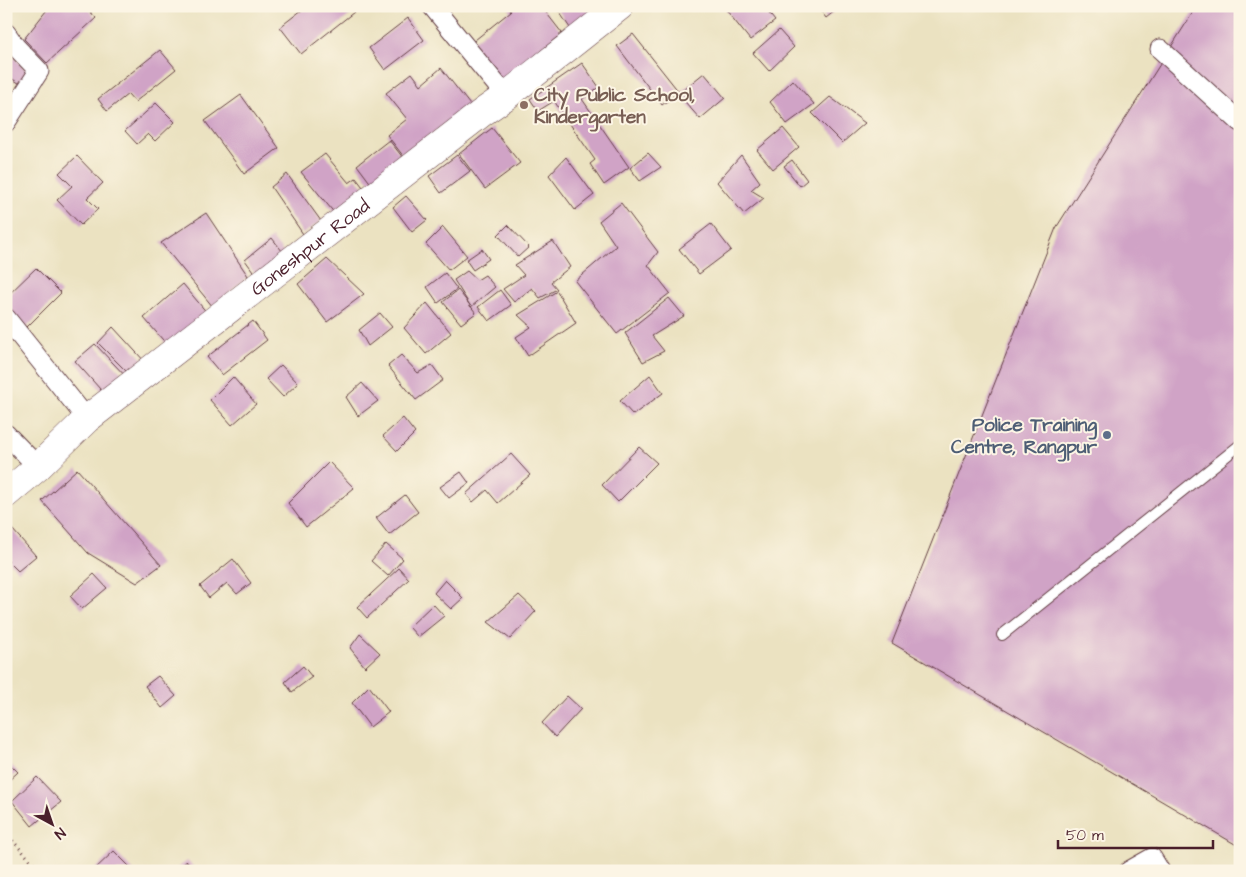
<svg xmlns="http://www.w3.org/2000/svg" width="1246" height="877" viewBox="0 0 1246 877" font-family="'Architects Daughter',sans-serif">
<rect width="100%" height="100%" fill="#fcf5e5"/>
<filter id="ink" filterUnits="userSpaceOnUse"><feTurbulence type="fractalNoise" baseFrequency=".02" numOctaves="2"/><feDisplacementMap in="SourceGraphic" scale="10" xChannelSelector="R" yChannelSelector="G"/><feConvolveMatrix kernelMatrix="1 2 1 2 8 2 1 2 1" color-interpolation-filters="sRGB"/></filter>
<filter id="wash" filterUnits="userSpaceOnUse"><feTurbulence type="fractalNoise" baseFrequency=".0096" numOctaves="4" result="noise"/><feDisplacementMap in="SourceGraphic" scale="20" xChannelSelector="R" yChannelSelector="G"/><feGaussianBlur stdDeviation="1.12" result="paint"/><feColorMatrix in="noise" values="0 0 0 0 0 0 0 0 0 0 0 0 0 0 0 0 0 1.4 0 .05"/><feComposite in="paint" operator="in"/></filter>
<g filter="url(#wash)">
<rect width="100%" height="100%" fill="#ebe2c1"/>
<g id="blocks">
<g fill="#d0a3c6">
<polygon points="50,6 85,6 96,18 47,63 24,39"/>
<polygon points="307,6 350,6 354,12 301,54 280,27"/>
<polygon points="507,6 541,6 562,33 502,83 470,44 511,11"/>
<polygon points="557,6 602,6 570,28 556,7"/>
<polygon points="723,6 763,6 775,21 750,40"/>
<polygon points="817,6 841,6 826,18"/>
<polygon points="1197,6 1240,6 1240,847 892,643 1056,228"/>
<polygon points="408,18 424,40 385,70 369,48"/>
<polygon points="779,30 794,47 769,71 753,53"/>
<polygon points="633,34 679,92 662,105 617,46"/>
<polygon points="6,49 31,75 22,85 6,75"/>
<polygon points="160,50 176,69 135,102 128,94 107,111 98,99"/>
<polygon points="582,63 599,87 582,99 629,167 604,185 590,164 595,160 554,101 538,111 530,99"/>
<polygon points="441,68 470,105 404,157 387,135 407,119 386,93 412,73 421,85"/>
<polygon points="704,73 725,98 700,119 678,94"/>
<polygon points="793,80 814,104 787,124 770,102"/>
<polygon points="241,95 279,148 244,174 205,121"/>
<polygon points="830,97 865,123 842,143 812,113"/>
<polygon points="156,103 175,122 155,141 148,134 137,144 125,131"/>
<polygon points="492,128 520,163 485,189 459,154"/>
<polygon points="783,128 799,147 773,169 757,150"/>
<polygon points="389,140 404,159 372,185 357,165"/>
<polygon points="648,153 661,167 640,181 630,168"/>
<polygon points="325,154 349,183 356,178 366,191 336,215 301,172"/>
<polygon points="457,155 470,171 441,193 429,176"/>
<polygon points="741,155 760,182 751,190 764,198 744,214 717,182"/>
<polygon points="77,156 103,183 87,198 98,209 81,225 57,200 72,186 59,173"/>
<polygon points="566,157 594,195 575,210 549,175"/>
<polygon points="792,160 807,180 800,186 784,166"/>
<polygon points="287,174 321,221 303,234 271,187"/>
<polygon points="406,196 427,220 412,232 393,207"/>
<polygon points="621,203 658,252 648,265 670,293 617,334 575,281 616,246 599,221"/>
<polygon points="206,213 248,276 213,307 161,243"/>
<polygon points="711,224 731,250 699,274 679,249"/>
<polygon points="508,225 529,247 518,257 498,235"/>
<polygon points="443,227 467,256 449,270 426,244"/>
<polygon points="272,238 286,256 258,278 245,260"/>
<polygon points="553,241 570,267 551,282 557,289 540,298 532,288 514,302 503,289 524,275 515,265"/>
<polygon points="482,249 489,259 473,270 466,260"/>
<polygon points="327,259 364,294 327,322 298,284"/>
<polygon points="36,268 61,293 26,328 6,308 6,297"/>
<polygon points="467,271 477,280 485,275 495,287 471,307 454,280"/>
<polygon points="445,273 457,289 438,303 427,287"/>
<polygon points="183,284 208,314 169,347 144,318"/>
<polygon points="458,290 476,313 461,324 443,302"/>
<polygon points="500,290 511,305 489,321 478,307"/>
<polygon points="557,291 576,323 528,356 516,337 531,327 518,315"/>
<polygon points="669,298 684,316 652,336 664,351 643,362 625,333"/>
<polygon points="427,303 451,333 426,354 404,328"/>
<polygon points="380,313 392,327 368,346 359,330"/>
<polygon points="253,321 267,340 222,375 207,357"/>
<polygon points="113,327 147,364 133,378 98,343"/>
<polygon points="95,344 130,381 109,399 75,361"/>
<polygon points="401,355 418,373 432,365 443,380 416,400 388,366"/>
<polygon points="281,365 298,383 283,397 266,379"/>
<polygon points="650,375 663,393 633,415 620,401"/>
<polygon points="233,377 256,404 232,425 210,400"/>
<polygon points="362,383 378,401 358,416 346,397"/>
<polygon points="403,418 415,433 397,451 383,436"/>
<polygon points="639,447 657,463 618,502 602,485"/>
<polygon points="511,454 530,475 498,503 487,490 473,502 466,494"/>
<polygon points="329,462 354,488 306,527 288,503"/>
<polygon points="77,469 161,565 137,583 88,553 42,501"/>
<polygon points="461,472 469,483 449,498 440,487"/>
<polygon points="405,495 418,512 389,535 376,518"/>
<polygon points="12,529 36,556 18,571 6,559 6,535"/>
<polygon points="386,544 403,559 388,576 371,561"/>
<polygon points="233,559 251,583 237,594 227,583 209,598 200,586"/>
<polygon points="399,568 409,579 367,618 357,607"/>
<polygon points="94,574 107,588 82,609 70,596"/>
<polygon points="445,580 463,598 451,609 434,593"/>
<polygon points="519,595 536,611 510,639 488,622"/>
<polygon points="433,604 444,616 418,637 409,627"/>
<polygon points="360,634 380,653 365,667 350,648"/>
<polygon points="303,666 312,677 292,692 285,682"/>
<polygon points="158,676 176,696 162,708 145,686"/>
<polygon points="369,686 389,712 370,727 352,703"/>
<polygon points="567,696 581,709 555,737 542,723"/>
<polygon points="6,760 18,772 6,783"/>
<polygon points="37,777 61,802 32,826 12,801"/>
<polygon points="114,851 134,871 93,871"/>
<polygon points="187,861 198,871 174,871"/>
</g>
</g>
</g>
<g filter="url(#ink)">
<use href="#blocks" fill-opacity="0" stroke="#623c42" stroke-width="1"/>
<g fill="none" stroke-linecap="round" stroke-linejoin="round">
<g stroke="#623c42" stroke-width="12">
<polyline id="lane" points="1002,635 1240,445"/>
</g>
<g stroke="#623c42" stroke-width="21">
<g id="street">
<polyline points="432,6 506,96"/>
<polyline points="6,33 15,46 39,71 6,122"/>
<polyline points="1160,49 1240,122"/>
<polyline points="6,318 87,419"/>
<polyline points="6,434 38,467"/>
<polyline points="1129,871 1152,858 1160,871"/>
</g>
</g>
<g stroke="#623c42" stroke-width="29">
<g id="secondary">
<path id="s1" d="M6,494L38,467L87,419L483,112L506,96L620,6"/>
</g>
</g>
<polyline stroke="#623c42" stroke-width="3" stroke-dasharray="1 4" stroke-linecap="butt" points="6,833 40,871"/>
<use href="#lane" stroke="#fff" stroke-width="10"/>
<use href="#street" stroke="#fff" stroke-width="19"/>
<use href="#secondary" stroke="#fff" stroke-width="28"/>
</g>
</g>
<circle fill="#8d6e63" stroke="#fcf5e5" stroke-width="2" cx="524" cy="105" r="5"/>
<circle fill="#5c6f8a" stroke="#fcf5e5" stroke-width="2" cx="1107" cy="435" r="5"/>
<g text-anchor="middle" stroke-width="4" stroke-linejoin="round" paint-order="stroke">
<g font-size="19" font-weight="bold" fill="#785e54" stroke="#fcf5e5" text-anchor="start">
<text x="534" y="101">City Public School,<tspan x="534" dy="22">Kindergarten</tspan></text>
</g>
<g font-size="19" fill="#4a1f2b" stroke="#fcf5e5">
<text dy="7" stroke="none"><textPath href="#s1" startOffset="392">Goneshpur Road</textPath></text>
</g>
<g font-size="19" font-weight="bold" fill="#4e5e75" stroke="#fcf5e5" text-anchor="end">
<text x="1097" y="431">Police Training<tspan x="1097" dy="22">Centre, Rangpur</tspan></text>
</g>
</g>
<rect width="1246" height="877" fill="none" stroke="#fcf5e5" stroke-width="25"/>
<g transform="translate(52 824) rotate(140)" stroke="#fcf5e5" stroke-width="4" paint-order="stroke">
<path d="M0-4L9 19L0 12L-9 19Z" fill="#4a1f2b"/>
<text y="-8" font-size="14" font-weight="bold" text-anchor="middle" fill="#4a1f2b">N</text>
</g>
<path d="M1058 840v8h155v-8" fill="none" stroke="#4a1f2b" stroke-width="2.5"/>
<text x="1066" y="840" font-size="15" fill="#4a1f2b" stroke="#fcf5e5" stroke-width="4" paint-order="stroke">50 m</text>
</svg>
